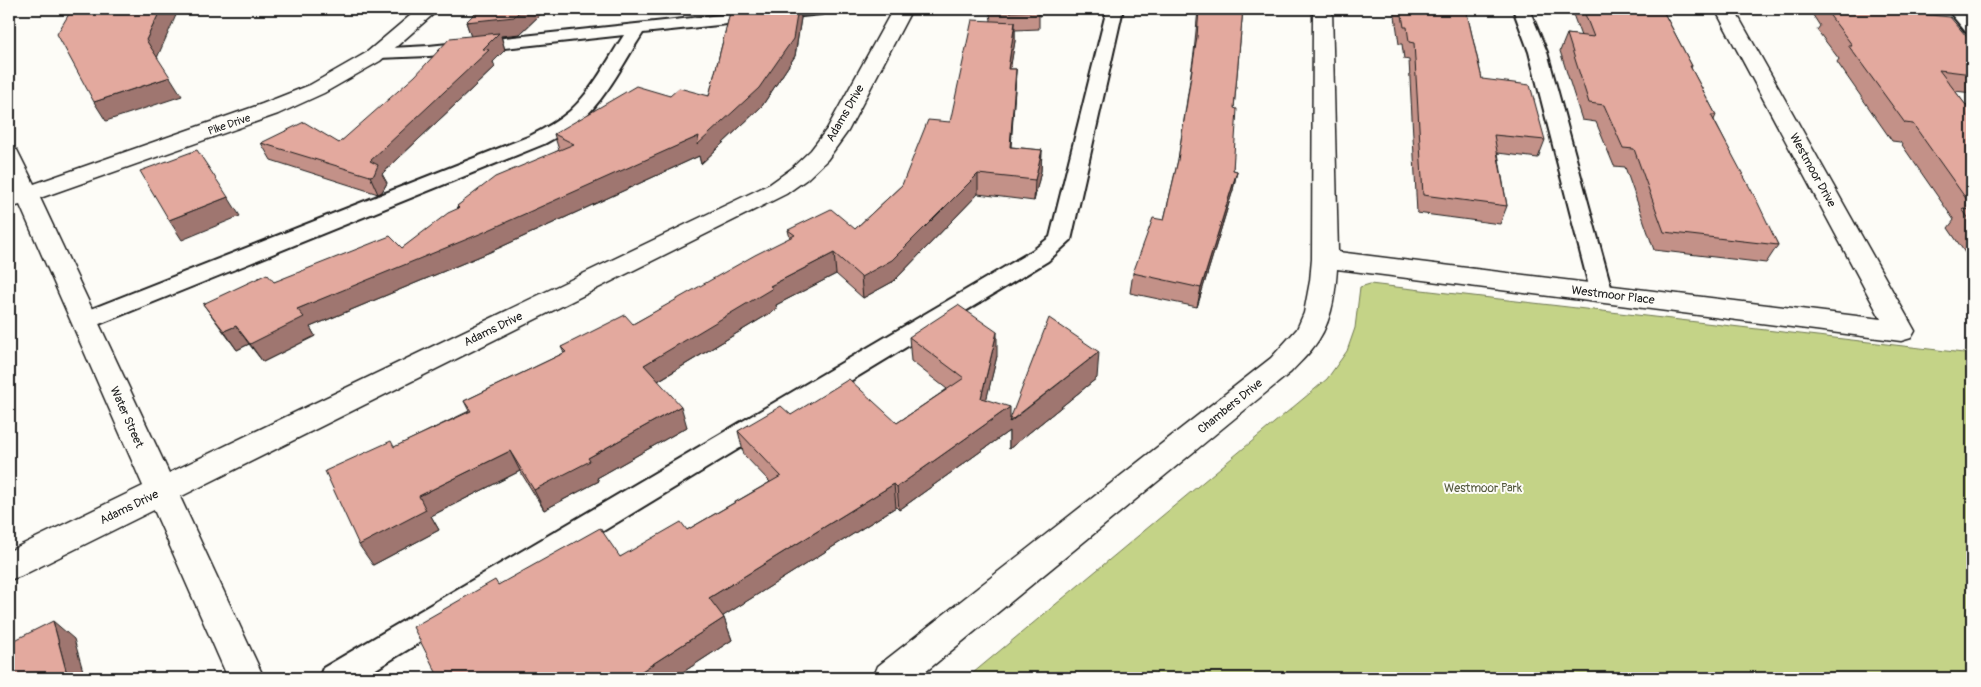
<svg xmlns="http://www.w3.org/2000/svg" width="1981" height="687" viewBox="0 0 1981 687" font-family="Pangolin,sans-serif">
<rect width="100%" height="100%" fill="#fdfcf7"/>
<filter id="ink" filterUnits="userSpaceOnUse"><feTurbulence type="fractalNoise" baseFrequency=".02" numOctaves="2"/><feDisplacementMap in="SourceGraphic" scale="10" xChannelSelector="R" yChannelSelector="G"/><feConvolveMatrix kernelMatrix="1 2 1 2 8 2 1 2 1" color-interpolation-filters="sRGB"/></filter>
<g filter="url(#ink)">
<polygon fill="#c4d387" stroke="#707852" points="1370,284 1972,354 1972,678 967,678 1327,379 1347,351 1355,328 1360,287"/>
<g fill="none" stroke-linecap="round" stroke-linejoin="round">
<g stroke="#1c1c1c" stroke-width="4">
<g id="service">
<path d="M777,9H829L827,12L821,14L643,33C624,62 608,95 583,119C572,129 557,137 544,144L92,327L84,329L76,327L72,321L76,315L530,136C544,129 558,121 570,111C593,90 607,61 624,35L429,56L378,58L372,57L369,53L372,49L429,46Z"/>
<polygon points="1107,9 1123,9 1071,240 1048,261 361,678 319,678 323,668 1032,251 1050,237"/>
<polygon points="1513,9 1529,9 1547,52 1613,294 1610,299 1602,302 1594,299 1591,294 1529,52"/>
<polygon points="1947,9 1964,9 1972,18 1972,33 1966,32"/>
</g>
</g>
<g stroke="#1c1c1c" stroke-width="3">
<g id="minor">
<polygon points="418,9 439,9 380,61 324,93 278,114 40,198 169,473 770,184 791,169 811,150 827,129 893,9 912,9 848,131 827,160 807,179 786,194 180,497 264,678 228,678 154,510 21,576 9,580 9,551 143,486 20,205 9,208 9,193 14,191 9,180 9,148 17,150 34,184 262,104 310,85 366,53"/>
<path d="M1313,9H1332L1338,252L1881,319L1715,9H1734L1915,331L1911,338L1901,341L1337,269C1335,298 1331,326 1312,349C1306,357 1298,364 1291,372L918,678H873L878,666L1271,358L1297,329L1304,313L1310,281L1312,259Z"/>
</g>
</g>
<use href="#service" fill="#fdfcf7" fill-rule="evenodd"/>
<use href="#minor" fill="#fdfcf7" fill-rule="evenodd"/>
</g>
<g fill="#c39188" stroke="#1c1c1c">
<polygon points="479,9 546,9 520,34 501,36 505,50 493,62 495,67 382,174 387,183 382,192 378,194 271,160 261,143 339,143 471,36 466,22"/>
<polygon points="731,9 800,9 801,18 795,56 762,106 701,164 699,156 490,252 310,327 315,336 263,362 249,344 237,350 203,304 274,282 402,248 458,209 457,206 559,150 554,134 670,96 709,96"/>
<polygon points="989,9 1039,9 1039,29 1015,30 1015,41 1010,69 1016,69 1015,89 1011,147 1042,150 1041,171 1034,201 978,194 894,281 863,298 836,274 776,305 777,309 658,381 687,427 597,478 599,481 544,510 520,471 431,516 439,530 373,565 395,447 469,411 464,401 564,353 561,347 633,324 790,238 788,230 855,229 902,185 950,122 991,20"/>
<polygon points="1198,9 1243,9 1234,108 1233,170 1237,171 1233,190 1197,307 1130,293 1133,273 1164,220 1178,160 1194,53"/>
<polygon points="1394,9 1466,9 1482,79 1545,140 1538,158 1498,153 1507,206 1500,224 1417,213 1409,60 1404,59 1402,44 1399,44"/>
<polygon points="1571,9 1662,9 1692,66 1691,68 1716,115 1714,120 1778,245 1766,263 1654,250 1625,167 1614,166 1596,122 1582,120 1560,51 1567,34 1581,36"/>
<polygon points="1809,9 1888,9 1890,11 1972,43 1972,93 1955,91 1972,113 1972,263 1948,228 1954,220 1900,142 1892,141 1837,62 1839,59 1817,30 1820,26"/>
<polygon points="909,337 997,356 986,400 1010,420 1097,378 1009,449 1009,431 899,510 896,507 723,616 732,640 674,678 439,678 498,585 620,557 687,530 770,482 744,455 738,431 791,415 897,423 947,389 911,361"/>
</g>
<g fill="#9f766f" stroke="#1c1c1c">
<polygon points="161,9 174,9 177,13 157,58 146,40"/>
<polygon points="522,9 546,9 520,34 501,36 505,50 493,62 495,67 382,174 387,183 382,192 378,194 370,176 370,161 472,40 466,22"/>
<polygon points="798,9 800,9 801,18 795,56 762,106 701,164 699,156 490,252 310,327 315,336 263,362 250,344 297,309 699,136"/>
<polygon points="1015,22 1015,41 1007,89 1008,69"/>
<polygon points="1016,69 1015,89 1009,167 1010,147"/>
<polygon points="170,77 182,96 106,121 94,102"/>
<polygon points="1042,150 1041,171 1034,201 1035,180"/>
<polygon points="1237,171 1233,190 1197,307 1201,288"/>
<polygon points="978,174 978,194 894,281 863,298 861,277"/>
<polygon points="228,197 240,216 182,240 169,220"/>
<polygon points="834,253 836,274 776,305 777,309 651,385 644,365 770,286"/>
<polygon points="236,326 249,344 237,350 224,331"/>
<polygon points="997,332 997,356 981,422 981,398"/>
<polygon points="1099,352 1097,378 1009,449 1009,431 899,510 897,487 1010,407 1010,422"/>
<polygon points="681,406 687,427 597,478 599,481 544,510 534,490 588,458"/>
<polygon points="510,451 520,471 431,516 439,530 373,565 359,545 419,496"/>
<polygon points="894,484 896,507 717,620 709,598"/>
<polygon points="724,618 732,640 674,678 631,678"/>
<polygon points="53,621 74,639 85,678 68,678"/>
</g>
<g fill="#e3a99e" stroke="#1c1c1c">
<polygon points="72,9 161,9 146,40 170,77 94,102 57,34"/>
<polygon points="479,9 522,9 514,17 466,22"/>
<polygon points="731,9 798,9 793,39 759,88 697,145 699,136 482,233 297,309 304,317 250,344 236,326 224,331 203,304 267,274 274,282 390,236 402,248 448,213 459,208 457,206 495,177 574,144 554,134 636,86 670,96 679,88 709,96"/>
<polygon points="992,9 1039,9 1040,11 993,13"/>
<polygon points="1199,9 1243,9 1234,108 1237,109 1233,170 1237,171 1201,288 1133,273 1153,218 1164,220 1178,160 1197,37"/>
<polygon points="1401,9 1466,9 1482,79 1530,85 1545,140 1494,135 1507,206 1423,195 1414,43 1409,42 1407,27 1404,27"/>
<polygon points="1583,9 1662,9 1692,66 1690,66 1716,115 1711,115 1757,201 1778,245 1664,232 1634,149 1623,148 1604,105 1589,103 1567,34 1594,37"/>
<polygon points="1830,9 1888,9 1890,11 1950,17 1972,43 1972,74 1939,70 1972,113 1972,207 1913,124 1905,123 1848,45 1852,45 1828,13 1834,14"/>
<polygon points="972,20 1015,22 1008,69 1016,69 1010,147 1042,150 1035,180 978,174 892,260 861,277 834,253 770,286 773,288 644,365 681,406 588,458 590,461 534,490 510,451 419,496 426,510 359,545 325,471 391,441 394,447 471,411 464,401 566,352 561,347 625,315 633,324 755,255 795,235 788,230 831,209 855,229 902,185 928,120 950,122"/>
<polygon points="499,33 483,49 489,50 370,161 378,165 374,175 370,176 261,143 304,122 339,143 415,76 450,38"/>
<polygon points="197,150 228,197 169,220 140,171"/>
<polygon points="1962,209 1972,210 1972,223"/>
<polygon points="958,305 997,332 981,398 1010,407 897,487 894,484 709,598 724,618 631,678 439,678 413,627 495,580 498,585 600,528 620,557 681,522 687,530 781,476 738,431 781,406 791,415 849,379 897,423 964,378 909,337"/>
<polygon points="1049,318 1099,352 1009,422"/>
<polygon points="53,621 68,678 9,678 9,643"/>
</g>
</g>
<g text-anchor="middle" stroke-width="4" stroke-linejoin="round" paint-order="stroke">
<g font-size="11" fill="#1c1c1c" stroke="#fdfcf7">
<text transform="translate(229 124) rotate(-19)" y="4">Pike Drive</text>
</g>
<g font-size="12" fill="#1c1c1c" stroke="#fdfcf7">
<text transform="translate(845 113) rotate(-60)" y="4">Adams Drive</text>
<text transform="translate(1813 170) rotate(61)" y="4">Westmoor Drive</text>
<text transform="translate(1613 295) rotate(7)" y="4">Westmoor Place</text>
<text transform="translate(493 329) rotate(-26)" y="4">Adams Drive</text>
<text transform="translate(1230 406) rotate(-39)" y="4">Chambers Drive</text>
<text transform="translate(127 417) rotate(66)" y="4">Water Street</text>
<text transform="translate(129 507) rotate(-26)" y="4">Adams Drive</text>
</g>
<g font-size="12" fill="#575c41" stroke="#fdfcf7">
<text x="1483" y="492">Westmoor Park</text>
</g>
</g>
<rect width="1981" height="687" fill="none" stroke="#fdfcf7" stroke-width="30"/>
<rect x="15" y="15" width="1951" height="657" fill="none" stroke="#1c1c1c" stroke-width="2" filter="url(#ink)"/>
</svg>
